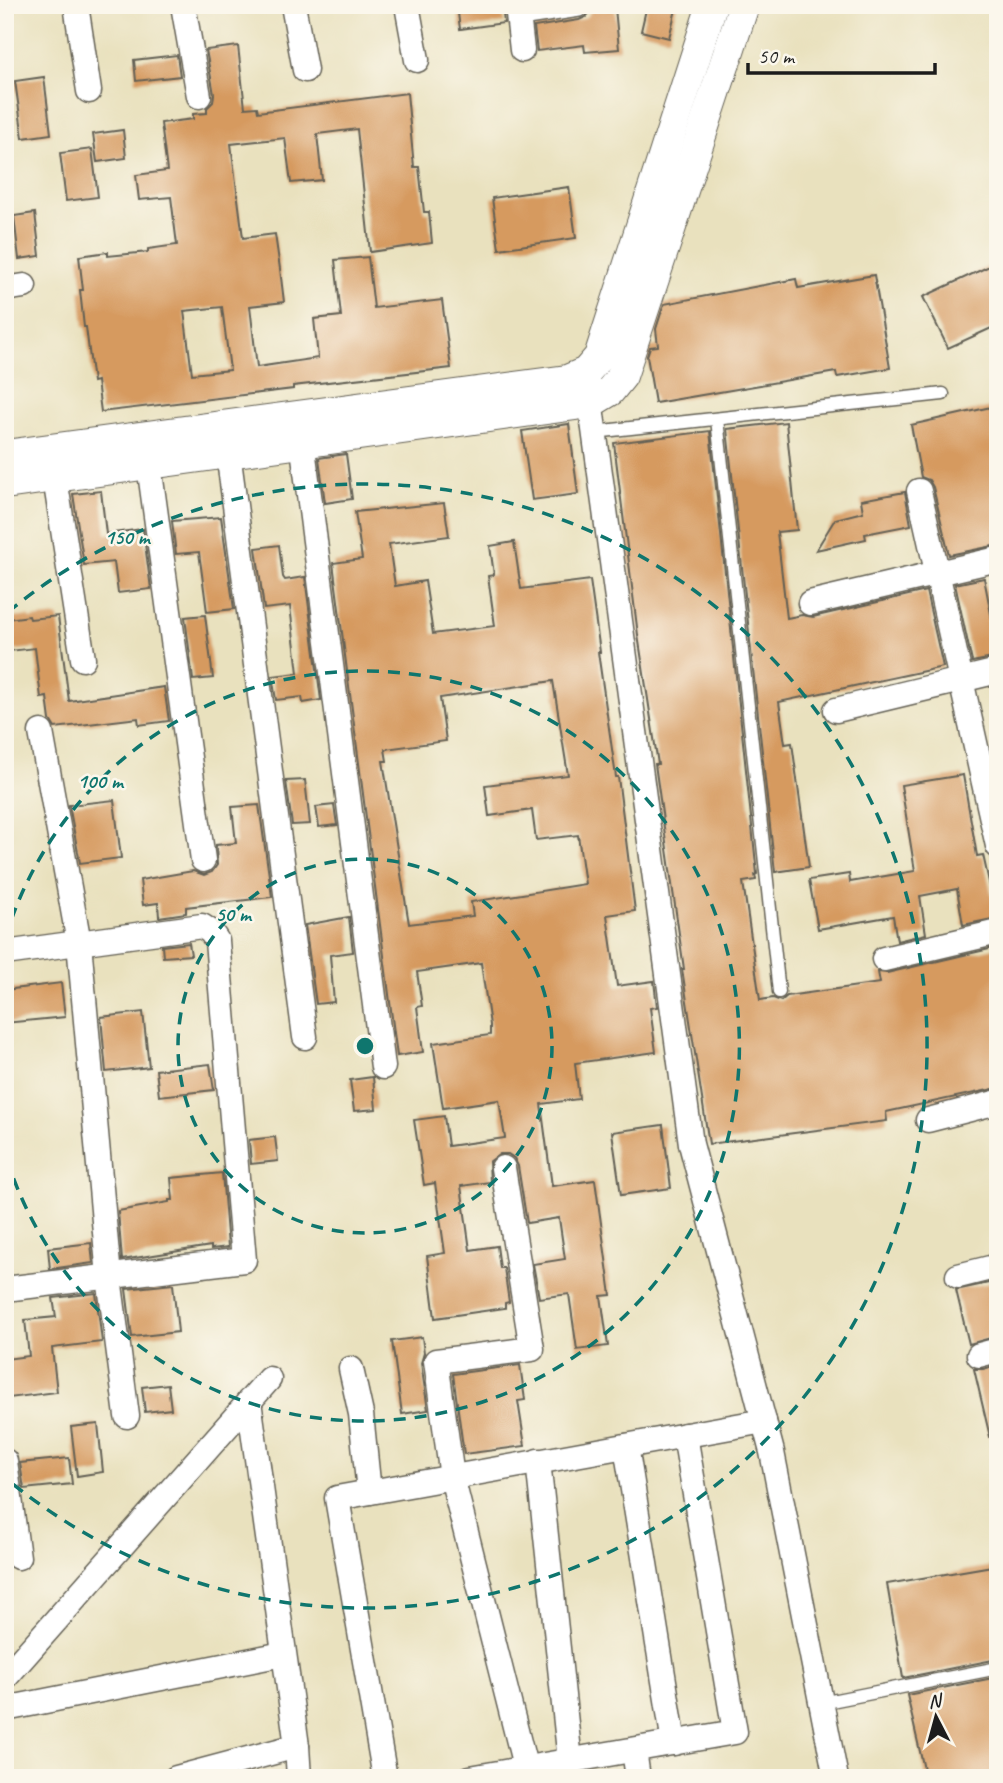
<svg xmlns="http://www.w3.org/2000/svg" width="1003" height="1783" viewBox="0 0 1003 1783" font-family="Caveat,sans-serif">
<rect width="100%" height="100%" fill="#fbf7ec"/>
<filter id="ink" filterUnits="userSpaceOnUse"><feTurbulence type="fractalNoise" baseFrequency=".0143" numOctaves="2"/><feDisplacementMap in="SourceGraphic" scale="14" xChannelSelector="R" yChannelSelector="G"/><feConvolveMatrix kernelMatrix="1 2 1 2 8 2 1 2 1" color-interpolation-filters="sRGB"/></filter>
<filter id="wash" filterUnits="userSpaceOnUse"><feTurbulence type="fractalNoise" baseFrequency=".00686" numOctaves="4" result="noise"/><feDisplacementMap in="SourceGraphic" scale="28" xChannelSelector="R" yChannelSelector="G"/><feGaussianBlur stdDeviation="1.57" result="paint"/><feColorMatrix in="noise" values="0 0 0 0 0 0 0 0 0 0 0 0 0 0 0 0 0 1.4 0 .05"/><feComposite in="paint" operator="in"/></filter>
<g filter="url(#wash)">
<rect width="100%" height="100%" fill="#e9e1be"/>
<g id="blocks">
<g fill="#d69a5e" fill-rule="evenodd">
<polygon points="457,5 502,5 504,23 460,29"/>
<polygon points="647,5 677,5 669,38 641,31"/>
<polygon points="615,8 619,49 585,52 584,45 537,51 534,27 579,20 586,17 591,11"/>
<path d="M238,46L245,108L257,107L258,112L407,93L414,167H419L424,212H429L432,243L370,252L357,129L317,134L322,180L291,183L285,138L231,144L243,238L275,234L280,269L284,302L250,306L257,367L318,358L314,319L341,316L335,260L368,257L374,308L442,300L451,368L293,386V389L101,412L97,381L93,382L86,327H84L80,290H83L79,256L108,252V256L148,252V249L177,245L171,197L139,200L136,175L167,171L161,123L193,119V114L207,113V108L213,102L214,94L206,50ZM222,307L230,370L192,374L184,311Z"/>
<polygon points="177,55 180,76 136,81 134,60"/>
<polygon points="44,77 51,134 23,138 15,81"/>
<polygon points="123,130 126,158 97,162 93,134"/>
<polygon points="92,149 98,197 66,201 60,153"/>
<polygon points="569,187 576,238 499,249 492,198"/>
<polygon points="35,213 40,256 19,259 14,216"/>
<polygon points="998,262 998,325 948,348 923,297"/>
<polygon points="874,275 890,368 837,377 836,372 655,403 647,356 650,347 658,346 656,329 664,304 796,279 798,288"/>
<polygon points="991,407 998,436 998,545 949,555 933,487 929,480 921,477 911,425"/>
<polygon points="786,422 797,530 777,532 787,618 802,615 813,617 926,591 943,667 779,702 785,744 792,743 809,867 775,872 727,429"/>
<polygon points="569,424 578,494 532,500 522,431"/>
<polygon points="710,431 757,874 755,875 756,880 743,882 760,1000 773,998 781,1001 787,996 880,983 878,972 887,973 998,947 998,1088 886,1112 887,1121 709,1144 682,969 684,969 655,764 658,764 638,635 614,443"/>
<polygon points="346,454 352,499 325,503 319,458"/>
<polygon points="101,491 106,534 143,529 151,589 118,593 114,562 84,565 73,494"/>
<polygon points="905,492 911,525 865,534 866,539 816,550 835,519 863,512 861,500"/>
<path d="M444,503L449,536L389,544L395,586L425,581L433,634L495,626L488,576L494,575L490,546L514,542L521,589L590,580L600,652H598L616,777H618L635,911L607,915L617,986L654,981L657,1007L650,1008L656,1052L575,1063L579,1099L541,1104L552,1186L595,1180L611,1295L601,1296L608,1346L577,1350L569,1294L539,1298L533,1264L565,1259L559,1218L527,1223L518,1166L514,1158L508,1154H500L489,1162L490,1182L461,1186L470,1250L497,1246L500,1268H504L509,1302L505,1303V1308L435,1318L427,1256L445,1253L435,1183L424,1185L414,1120L444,1116L448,1146L505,1138L499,1100L443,1108L433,1043L490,1035V1025L481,963L417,972L422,1006L417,1007L423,1052L397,1056L333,563L362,559L355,512ZM553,681L568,775L485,785L489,816L532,810L536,840L578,835L585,884L471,902L473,916L409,924L383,761H387L385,749L446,741L440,698Z"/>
<polygon points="221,517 234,609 207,612 199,552 176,554 172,521"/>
<polygon points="279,545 283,577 285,580 305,577 321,700 303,703 302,697 276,700 272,676 298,673 290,606 264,609 256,548"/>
<polygon points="984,578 992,619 998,618 998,657 972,662 955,584"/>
<polygon points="205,615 213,678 193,680 185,617"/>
<polygon points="29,616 30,619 58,616 69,701 164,687 169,721 139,725 138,718 55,728 50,720 47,697 41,698 35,648 10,651 7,619"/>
<polygon points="963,775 977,856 983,855 997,918 963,925 957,889 920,896 926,934 897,941 893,916 818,929 809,880 849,874 850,882 915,871 901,785"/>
<polygon points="305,780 310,824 292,825 286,781"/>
<polygon points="114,800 121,858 80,863 69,805"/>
<polygon points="259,805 272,897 186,907 186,913 159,917 158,903 143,905 140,880 193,871 204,875 212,872 217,865 216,845 236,843 232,807"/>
<polygon points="334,805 337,825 319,827 316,807"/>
<polygon points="349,917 353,952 330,955 334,1002 316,1004 305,925"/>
<polygon points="189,943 191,955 163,957 162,946"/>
<polygon points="61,983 65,1017 5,1023 5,990"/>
<polygon points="143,1012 149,1067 106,1072 101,1017"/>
<polygon points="210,1064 214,1090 159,1096 156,1070"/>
<polygon points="373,1077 376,1109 354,1111 350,1080"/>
<polygon points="663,1125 671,1188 621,1195 612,1132"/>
<polygon points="275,1137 278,1161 251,1164 249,1140"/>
<polygon points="222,1173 228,1247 211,1249 211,1246 122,1260 118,1211 169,1202 169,1200 173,1200 171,1178"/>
<polygon points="91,1243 93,1263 50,1269 48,1248"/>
<polygon points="998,1281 998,1336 969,1344 956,1290"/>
<polygon points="173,1284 178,1332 132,1337 126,1289"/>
<polygon points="96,1293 102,1342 52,1348 57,1392 9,1398 5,1359 29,1356 25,1320 56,1317 53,1298"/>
<polygon points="422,1337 424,1353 421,1363 428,1410 402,1414 392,1341"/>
<polygon points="520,1365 525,1400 518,1401 525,1446 464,1454 453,1374"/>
<polygon points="998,1365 998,1436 990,1437 974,1369 983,1369"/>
<polygon points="168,1384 171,1409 145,1412 142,1387"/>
<polygon points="98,1424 103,1472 77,1476 71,1427"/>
<polygon points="69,1458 72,1484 24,1489 20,1463"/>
<polygon points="998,1565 998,1659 903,1678 887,1584"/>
<polygon points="998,1677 998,1778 926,1778 907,1695"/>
</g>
</g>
</g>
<g filter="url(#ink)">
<use href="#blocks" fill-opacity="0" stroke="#646155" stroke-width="2"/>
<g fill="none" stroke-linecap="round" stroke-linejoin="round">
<g stroke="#646155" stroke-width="15">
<g id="service">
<polyline points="717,419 779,992"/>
<polyline points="594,432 943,394"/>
<polyline points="821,1703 998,1668"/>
</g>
</g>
<g stroke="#646155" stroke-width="27">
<g id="minor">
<polyline points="76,5 89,91"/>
<polyline points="183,5 199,96"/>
<polyline points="293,5 305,70"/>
<polyline points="407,5 417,60"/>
<polyline points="517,5 522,50"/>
<polyline points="518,14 577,5"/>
<polyline points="5,289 24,286"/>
<polyline points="588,385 691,1144 772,1452 836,1778"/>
<polyline points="300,425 383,1067"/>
<polyline points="226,437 305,1037"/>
<polyline points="149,465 203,860"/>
<polyline points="55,478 83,659"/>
<polyline points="919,491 998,846"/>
<polyline points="810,603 998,559"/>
<polyline points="836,710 998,671"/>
<polyline points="41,732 79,943 109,1277 127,1416"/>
<polyline points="5,953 202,926 211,932 217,941 244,1260 5,1289"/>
<polyline points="884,959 998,932"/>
<polyline points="928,1120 998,1102"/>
<polyline points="503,1168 532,1349 436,1361 452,1477 528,1778"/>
<polyline points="958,1276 998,1266"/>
<polyline points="979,1355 998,1350"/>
<polyline points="351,1369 361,1414 369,1492"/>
<polyline points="249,1401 297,1746 299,1778"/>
<polyline points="626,1446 674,1743"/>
<polyline points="5,1461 18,1557"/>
<polyline points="538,1461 570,1761"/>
<polyline points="5,1678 269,1379"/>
<polyline points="5,1709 283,1654"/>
<polyline points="634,1750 638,1778"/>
<polyline points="176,1778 297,1746"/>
<polyline points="385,1778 337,1498 764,1421"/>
<polyline points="470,1778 735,1732 685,1435"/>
</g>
</g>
<g stroke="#646155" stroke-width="32">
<g id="tertiary">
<polyline points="5,455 567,380 586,372 599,357 712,5"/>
<polyline points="5,484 590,403 610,391 622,376 744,5"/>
</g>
</g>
<use href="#service" stroke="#fff" stroke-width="12"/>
<use href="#minor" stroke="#fff" stroke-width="24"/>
<use href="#tertiary" stroke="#fff" stroke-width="30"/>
</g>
</g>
<g fill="none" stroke="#0f766e" stroke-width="3.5" stroke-dasharray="12 9">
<circle cx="365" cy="1046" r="187"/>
<path d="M5 939A375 375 0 1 1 5 1153"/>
<path d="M8 612A562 562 0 1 1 8 1480"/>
</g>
<circle cx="365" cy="1046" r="10" fill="#0f766e" stroke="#fbf7ec" stroke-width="3.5"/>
<g font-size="21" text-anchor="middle" font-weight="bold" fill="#0f766e" stroke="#fbf7ec" stroke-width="5" stroke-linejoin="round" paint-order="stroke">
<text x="127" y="544">150 m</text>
<text x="100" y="788">100 m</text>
<text x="233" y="921">50 m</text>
</g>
<rect width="1003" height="1783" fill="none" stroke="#fbf7ec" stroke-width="28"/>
<g transform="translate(936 1717) rotate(354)" stroke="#fbf7ec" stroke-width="5" paint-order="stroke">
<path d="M0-5L12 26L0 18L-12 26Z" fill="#1c1c1c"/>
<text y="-10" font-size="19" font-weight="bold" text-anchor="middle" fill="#1c1c1c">N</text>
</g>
<path d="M748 63v10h187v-10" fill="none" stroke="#1c1c1c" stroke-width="3.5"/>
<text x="758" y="63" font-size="21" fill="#1c1c1c" stroke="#fbf7ec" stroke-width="5" paint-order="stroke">50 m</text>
</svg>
